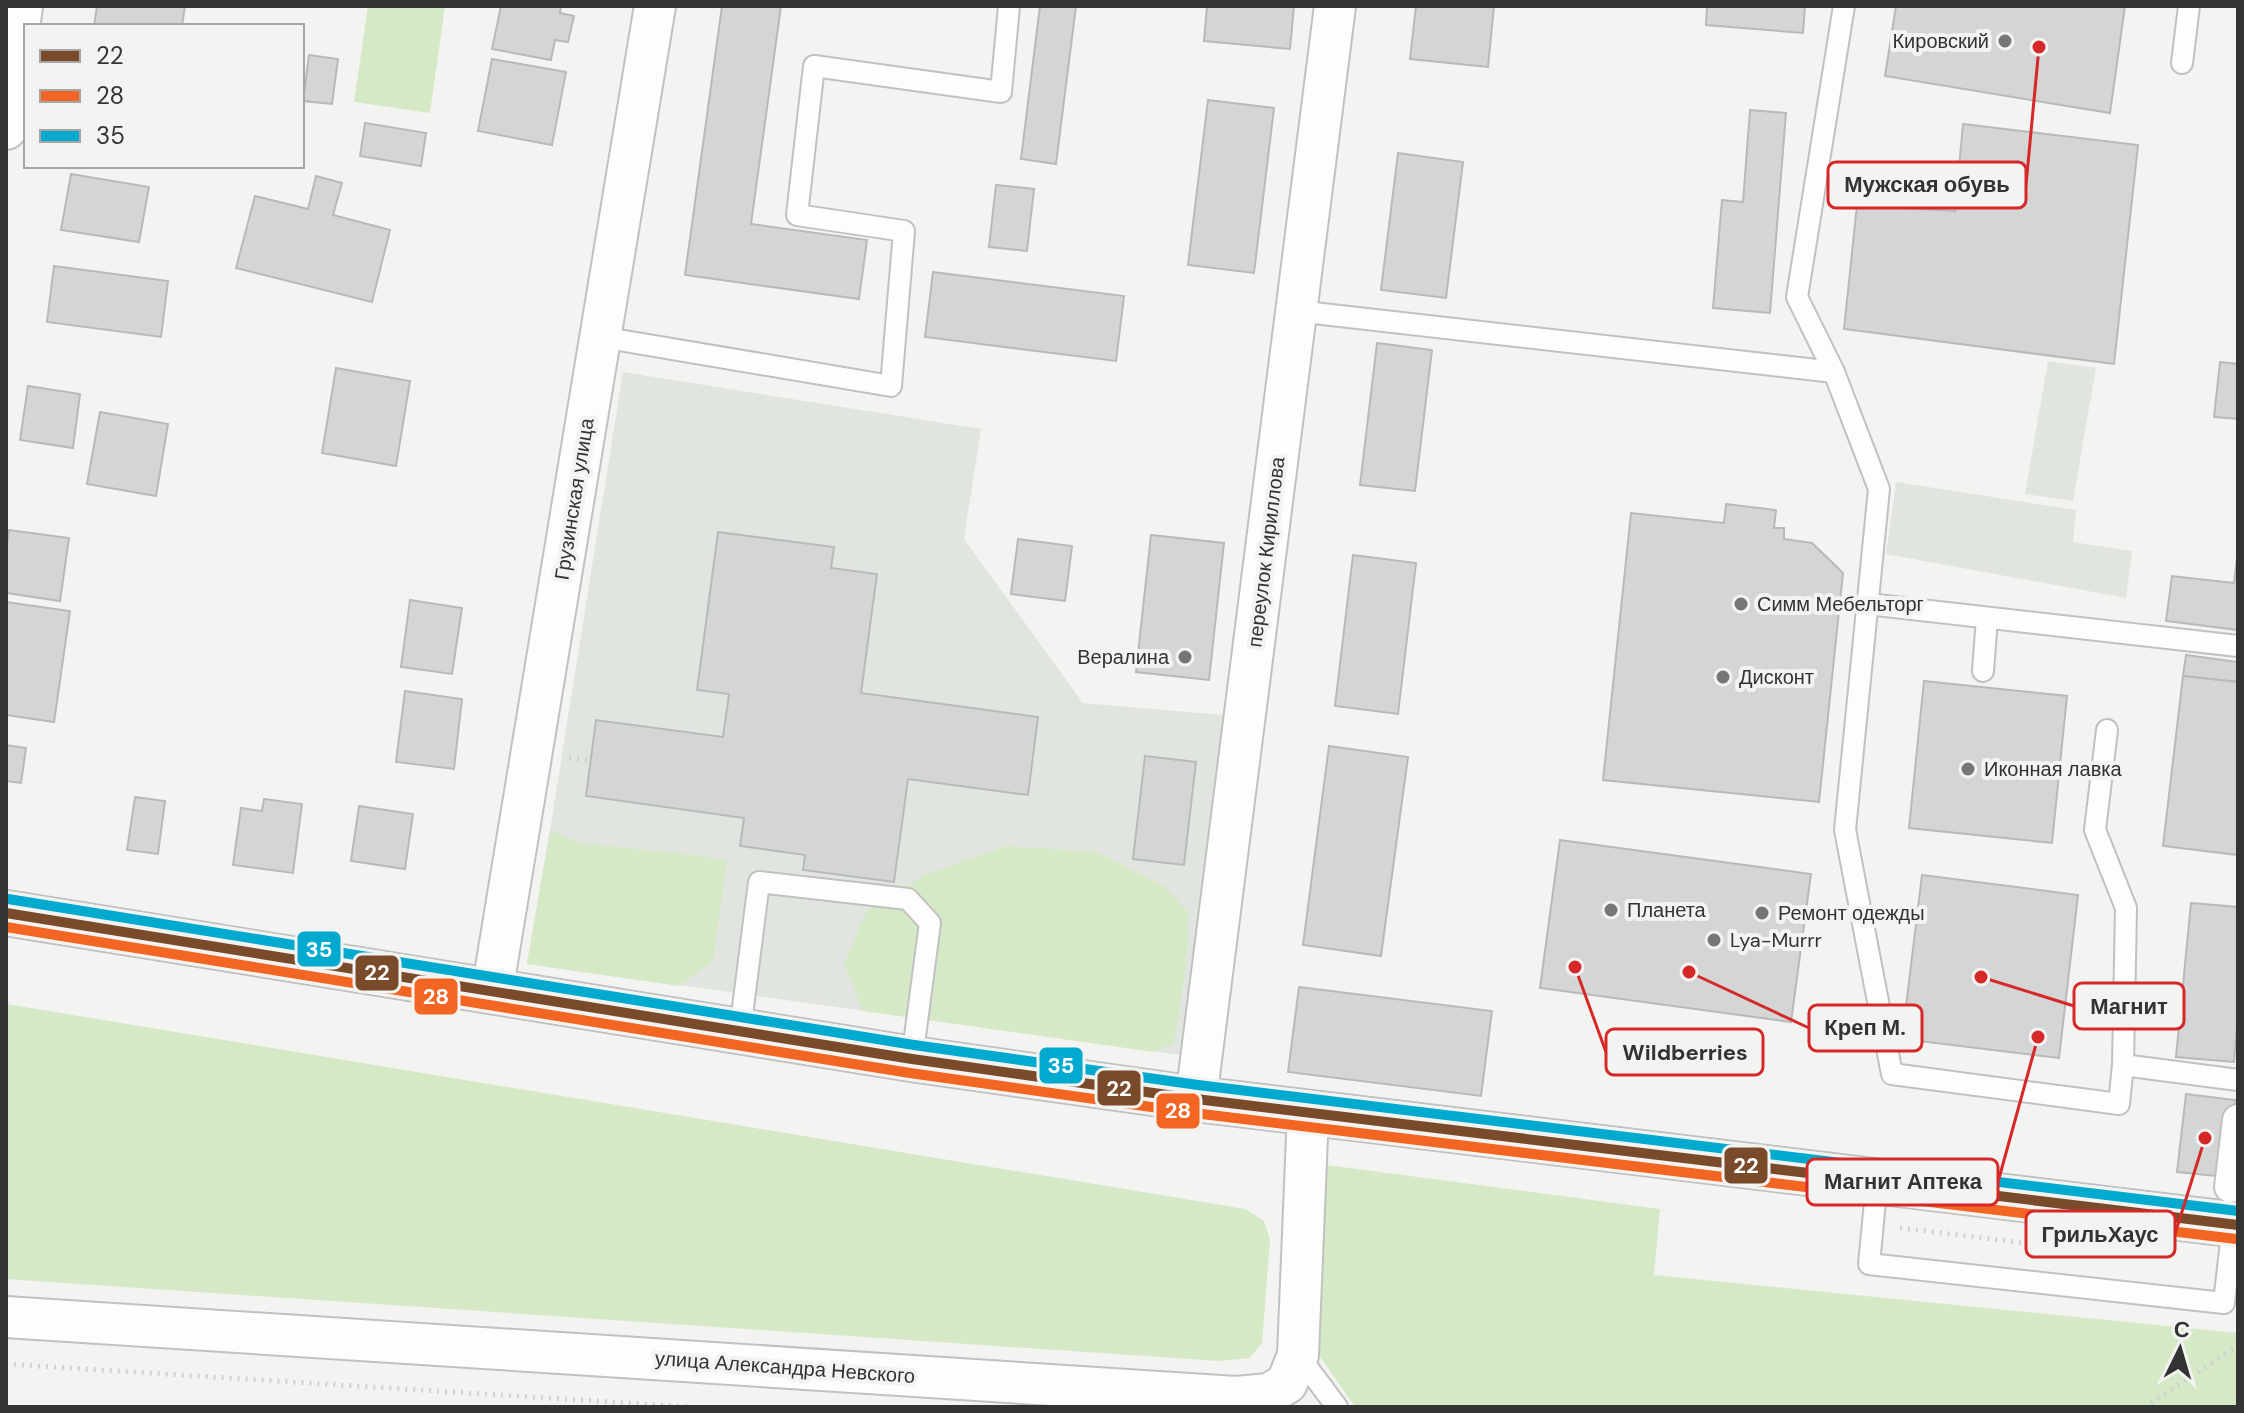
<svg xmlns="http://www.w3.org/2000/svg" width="2244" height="1413" viewBox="0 0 2244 1413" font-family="'DM Sans',sans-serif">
<rect width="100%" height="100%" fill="#f3f3f2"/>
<g fill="#e1e5df">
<polygon points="2048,361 2096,368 2073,501 2025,494"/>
<polygon points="623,372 981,429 964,539 1083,703 1223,715 1181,1055 527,964 550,830"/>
<polygon points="1896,482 2076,510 2073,542 2132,551 2126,598 1886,554"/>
</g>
<g fill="#d6e9c7">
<polygon points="368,6 445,6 430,113 354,102"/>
<polygon points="550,830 580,843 702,856 727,861 713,961 679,986 527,964"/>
<polygon points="1006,846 1097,852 1164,886 1188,912 1186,967 1174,1042 1154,1052 863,1011 844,964 867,910 925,875"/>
<polygon points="6,1004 1245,1209 1264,1221 1270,1240 1262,1343 1250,1358 1219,1361 6,1279"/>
<polygon points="1319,1164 1660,1209 1654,1275 2238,1333 2238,1407 1355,1407 1314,1348"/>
</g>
<g fill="#d4d5d5" stroke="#b8b9b9" stroke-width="2">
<polygon points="97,6 185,6 182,26 94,26"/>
<polygon points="501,6 561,6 560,13 574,16 568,42 555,40 551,60 492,49"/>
<polygon points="722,6 781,6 751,224 867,240 859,299 685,275"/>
<polygon points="1040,6 1076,6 1056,164 1021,159"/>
<polygon points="1207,6 1294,6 1290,49 1204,41"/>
<polygon points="1416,6 1494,6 1488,67 1410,59"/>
<polygon points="1707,6 1805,6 1803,33 1706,25"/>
<polygon points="1896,6 2125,6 2110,113 1885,76"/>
<polygon points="309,55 338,59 332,104 303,101"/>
<polygon points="492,59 566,72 552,145 478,131"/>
<polygon points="1208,100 1274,108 1254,273 1188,265"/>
<polygon points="1750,110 1786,113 1770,313 1713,308 1722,200 1743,202"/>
<polygon points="365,123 426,133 421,166 360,156"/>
<polygon points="1963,124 2138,145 2114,364 1844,329 1857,205 1955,211"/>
<polygon points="1398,153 1463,162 1446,298 1381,290"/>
<polygon points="71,174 149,187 139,242 61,230"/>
<polygon points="316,176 342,183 333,215 390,230 372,302 236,268 255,196 308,209"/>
<polygon points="996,185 1034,189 1027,251 989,247"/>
<polygon points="54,266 168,281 161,337 47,322"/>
<polygon points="933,272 1124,296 1116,361 925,337"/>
<polygon points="1377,343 1432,350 1415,491 1360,485"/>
<polygon points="2220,362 2238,364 2238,419 2214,417"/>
<polygon points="336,368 410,381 396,466 322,453"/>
<polygon points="28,386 80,394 73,448 20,440"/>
<polygon points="100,412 168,424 156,496 87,484"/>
<polygon points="1726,504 1776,510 1774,528 1784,528 1784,539 1812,543 1843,573 1819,802 1603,780 1631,513 1724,523"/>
<polygon points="9,530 69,538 60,601 6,593 6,551"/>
<polygon points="718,532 834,547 831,568 877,574 861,693 1038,717 1028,795 908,779 894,882 803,870 805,855 740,846 744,818 586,796 596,720 723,737 729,694 697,690"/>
<polygon points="1151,535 1224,543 1209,680 1136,672"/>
<polygon points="1018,539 1072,546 1065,601 1011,594"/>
<polygon points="2238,549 2238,630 2166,621 2172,576 2234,583"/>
<polygon points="1353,555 1416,563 1398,714 1335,706"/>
<polygon points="410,600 462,608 452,674 401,667"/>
<polygon points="6,602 70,611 54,722 6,715"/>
<polygon points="2186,655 2238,662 2238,682 2183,676"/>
<polygon points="2183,676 2238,682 2238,855 2163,846"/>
<polygon points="1924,681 2067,696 2052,843 1909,828"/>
<polygon points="405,691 462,699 454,769 396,762"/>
<polygon points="6,745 26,748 21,783 6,781"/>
<polygon points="1329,746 1408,757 1381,956 1303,945"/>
<polygon points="1145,756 1196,762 1184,865 1133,859"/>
<polygon points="135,797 165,801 158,854 127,850"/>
<polygon points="264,799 302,804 293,873 233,865 241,808 262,811"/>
<polygon points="359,806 413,814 405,869 351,861"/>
<polygon points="1560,840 1811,874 1791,1022 1540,988"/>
<polygon points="1922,875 2078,895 2059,1058 1902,1039"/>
<polygon points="2191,903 2238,907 2238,1015 2234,1062 2176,1057"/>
<polygon points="1299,987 1492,1011 1481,1096 1288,1072"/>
<polygon points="2186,1094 2235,1100 2226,1177 2177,1172"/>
</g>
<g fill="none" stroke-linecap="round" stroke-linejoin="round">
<g stroke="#c0c1c0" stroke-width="24">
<g id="service">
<polyline points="1844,6 1797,297 1834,372 1879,489 1845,830 1892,1074 2119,1104 2123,1065 2126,908 2095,830 2107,730"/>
<polyline points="2182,63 2189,6"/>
<polyline points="1296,311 1834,372"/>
<polyline points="601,337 891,386 904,231 797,215 814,66 1001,92 1009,6"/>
<polyline points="1868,604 2238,646"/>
<polyline points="1983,671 1987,618"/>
<polyline points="740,1031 759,882 908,899 930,923 912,1059"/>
<polyline points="2123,1065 2238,1080"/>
<polyline points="1877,1181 1869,1264 2224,1303 2233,1224"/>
<polyline points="1298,1355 1337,1407"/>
</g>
</g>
<g stroke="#c0c1c0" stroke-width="34">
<polyline id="pedestrian" points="2230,1187 2238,1120"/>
</g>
<g stroke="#c0c1c0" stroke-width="44">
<g id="minor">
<polyline points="6,129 22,6"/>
<polyline points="492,992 655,6"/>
<polyline points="1196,1099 1335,6"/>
<polyline points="6,1317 1236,1397 1269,1394 1287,1383 1298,1355 1308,1112"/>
</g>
</g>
<g stroke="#c0c1c0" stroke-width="48">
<polyline id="secondary" points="6,913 912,1059 1196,1099 2238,1225"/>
</g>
<g stroke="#d1d1d0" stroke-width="5" stroke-dasharray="2 6" stroke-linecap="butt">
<polyline points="569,758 591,761"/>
<polyline points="1900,1228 2101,1252"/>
<polyline points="6,1364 691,1407"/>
<polyline points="2144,1407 2238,1346"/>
</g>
<use href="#service" stroke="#fdfdfd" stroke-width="20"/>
<use href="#pedestrian" stroke="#fdfdfd" stroke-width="30"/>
<use href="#minor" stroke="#fdfdfd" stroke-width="40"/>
<use href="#secondary" stroke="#fdfdfd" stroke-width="44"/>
<g stroke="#f3f4f1" stroke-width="16">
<polyline id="bus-1" points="6,913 912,1059 1196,1099 2238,1225"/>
</g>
<g stroke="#f3f4f1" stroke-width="16">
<polyline id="bus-2" points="6,927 910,1073 1194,1113 2236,1239"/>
</g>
<g stroke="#f3f4f1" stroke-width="16">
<polyline id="bus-3" points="8,899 914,1045 1198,1085 2238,1211"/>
</g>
<use href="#bus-1" stroke="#7a4b2a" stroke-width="10"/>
<use href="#bus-2" stroke="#f26522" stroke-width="10"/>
<use href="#bus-3" stroke="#00a9ce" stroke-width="10"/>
</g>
<g fill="#767675" stroke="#f3f4f1" stroke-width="3">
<circle cx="2005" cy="41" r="8"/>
<circle cx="1741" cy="604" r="8"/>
<circle cx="1185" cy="657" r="8"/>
<circle cx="1723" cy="677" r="8"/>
<circle cx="1968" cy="769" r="8"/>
<circle cx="1611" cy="910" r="8"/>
<circle cx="1762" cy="913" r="8"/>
<circle cx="1714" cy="940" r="8"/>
</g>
<g text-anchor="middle" stroke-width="8" stroke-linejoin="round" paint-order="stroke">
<g font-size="20" fill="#323332" stroke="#f3f4f1" text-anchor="start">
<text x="1989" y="48" text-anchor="end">Кировский</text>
<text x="1757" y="611">Симм Мебельторг</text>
<text x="1169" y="664" text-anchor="end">Вералина</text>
<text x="1739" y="684">Дисконт</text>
<text x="1984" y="776">Иконная лавка</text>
<text x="1627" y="917">Планета</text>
<text x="1778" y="920">Ремонт одежды</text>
<text x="1730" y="947">Lya-Murrr</text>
</g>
<g font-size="20" fill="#323332" stroke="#f3f4f1">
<text transform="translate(574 499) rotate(-81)" y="7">Грузинская улица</text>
<text transform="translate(1266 552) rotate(-83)" y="7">переулок Кириллова</text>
<text transform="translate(785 1367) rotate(4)" y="7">улица Александра Невского</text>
</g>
</g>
<path fill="none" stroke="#d62828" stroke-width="3" d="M2039 47L2026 185M1981 977L2074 1006M1689 972L1809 1028M1575 967L1606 1052M2038 1037L1998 1182M2205 1138L2175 1234"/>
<g fill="#d62828" stroke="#f3f4f1" stroke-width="3">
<circle cx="2039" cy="47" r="8"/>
<circle cx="1981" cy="977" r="8"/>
<circle cx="1689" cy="972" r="8"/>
<circle cx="1575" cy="967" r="8"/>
<circle cx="2038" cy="1037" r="8"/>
<circle cx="2205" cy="1138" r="8"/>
</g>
<g fill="#f3f4f1" stroke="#d62828" stroke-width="3">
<rect x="1828" y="162" width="198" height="46" rx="8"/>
<rect x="2074" y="983" width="110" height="46" rx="8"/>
<rect x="1809" y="1005" width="113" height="46" rx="8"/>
<rect x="1606" y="1029" width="157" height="46" rx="8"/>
<rect x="1807" y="1159" width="191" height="46" rx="8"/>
<rect x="2026" y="1211" width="149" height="46" rx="8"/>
</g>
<g font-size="22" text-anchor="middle" font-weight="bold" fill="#323332">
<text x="1927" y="192">Мужская обувь</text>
<text x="2129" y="1014">Магнит</text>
<text x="1865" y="1035">Креп М.</text>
<text x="1685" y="1060">Wildberries</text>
<text x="1903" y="1189">Магнит Аптека</text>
<text x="2100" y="1242">ГрильХаус</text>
</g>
<g stroke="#f3f4f1" stroke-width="3">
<rect x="296" y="930" width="46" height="38" rx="8" fill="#00a9ce"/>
<rect x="354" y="954" width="46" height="38" rx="8" fill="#7a4b2a"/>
<rect x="413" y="977" width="46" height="39" rx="8" fill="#f26522"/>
<rect x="1038" y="1046" width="46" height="39" rx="8" fill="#00a9ce"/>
<rect x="1096" y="1069" width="46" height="38" rx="8" fill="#7a4b2a"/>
<rect x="1155" y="1092" width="46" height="38" rx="8" fill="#f26522"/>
<rect x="1723" y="1146" width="46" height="39" rx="8" fill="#7a4b2a"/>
</g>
<g font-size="22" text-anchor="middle" font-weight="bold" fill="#fff">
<text x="319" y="957">35</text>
<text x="377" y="980">22</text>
<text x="436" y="1004">28</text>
<text x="1061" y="1073">35</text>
<text x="1119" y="1096">22</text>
<text x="1178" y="1118">28</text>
<text x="1746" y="1173">22</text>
</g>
<rect width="2244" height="1413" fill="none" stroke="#323332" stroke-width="16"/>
<rect x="24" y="24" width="280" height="144" fill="#f3f4f1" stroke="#a6a7a5" stroke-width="2"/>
<rect x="40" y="50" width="40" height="12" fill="#7a4b2a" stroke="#a6a7a5" stroke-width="2"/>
<text x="96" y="64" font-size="24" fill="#323332">22</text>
<rect x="40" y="90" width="40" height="12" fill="#f26522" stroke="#a6a7a5" stroke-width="2"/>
<text x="96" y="104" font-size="24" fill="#323332">28</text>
<rect x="40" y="130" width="40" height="12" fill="#00a9ce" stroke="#a6a7a5" stroke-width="2"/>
<text x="96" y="144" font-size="24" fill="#323332">35</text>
<g transform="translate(2180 1349) rotate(5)" stroke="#f3f4f1" stroke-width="6" paint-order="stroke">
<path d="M0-6L14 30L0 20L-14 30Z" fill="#323332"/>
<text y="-12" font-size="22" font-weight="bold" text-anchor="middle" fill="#323332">С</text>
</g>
</svg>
